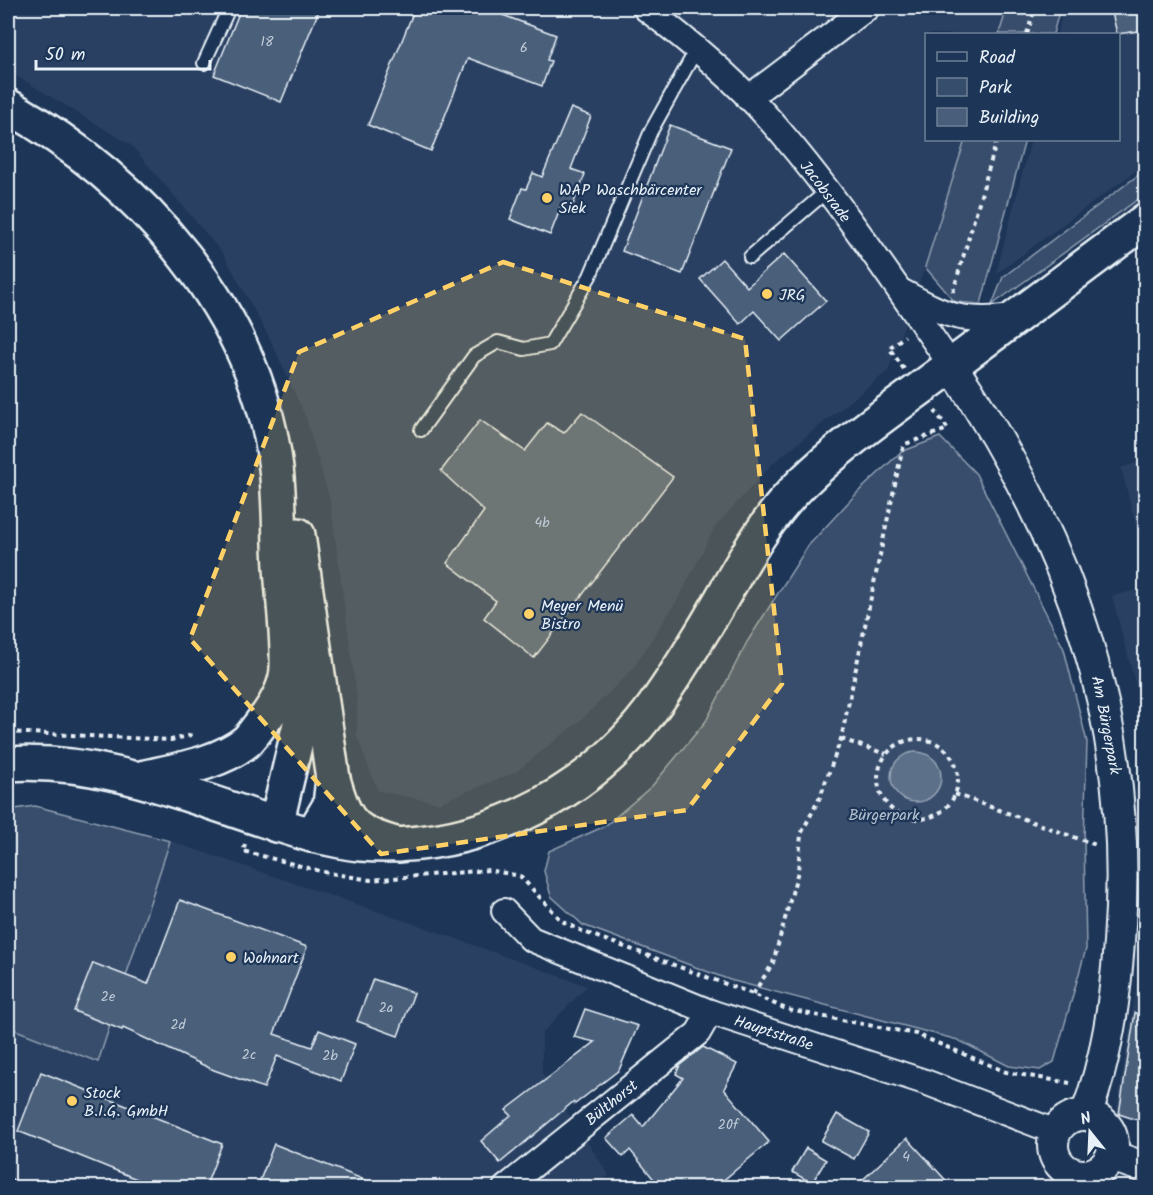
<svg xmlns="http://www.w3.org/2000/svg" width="1153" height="1195" viewBox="0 0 1153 1195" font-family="Kalam,sans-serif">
<rect width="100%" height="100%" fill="#1d3557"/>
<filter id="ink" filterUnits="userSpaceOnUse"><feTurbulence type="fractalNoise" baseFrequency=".0167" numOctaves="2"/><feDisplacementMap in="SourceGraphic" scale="12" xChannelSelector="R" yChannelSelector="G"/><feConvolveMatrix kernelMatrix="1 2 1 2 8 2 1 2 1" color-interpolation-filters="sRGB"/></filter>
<g filter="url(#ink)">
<g fill="#2a4162">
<polygon points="8,8 1007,8 999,34 926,34 926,140 965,140 925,267 888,371 773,463 715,527 680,596 632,670 582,719 516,772 439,803 378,791 357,737 357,699 330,501 306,418 270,339 224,255 131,145 8,71"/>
<polygon points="1064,8 1145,8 1145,164 996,274 1031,140 1118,140 1118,34 1057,34"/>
<polygon points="1145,460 1146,460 1145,561 1121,468"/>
<polygon points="1145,588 1146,588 1145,720 1112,596"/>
<polygon points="170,841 432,930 587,986 542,1033 542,1073 609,1175 595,1188 8,1187 8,1027 98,1062"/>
<polygon points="1145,932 1145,1124 1116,1114"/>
</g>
<g fill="#374d6c" stroke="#909fb2" stroke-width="1.5">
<polygon points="1007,8 1060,8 1053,34 999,34"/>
<polygon points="965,140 1025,140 981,304 955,302 925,267"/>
<polygon points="1145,170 1145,194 992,305 1003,277"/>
<polygon points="940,437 976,474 1064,649 1087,742 1084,840 1086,949 1054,1062 1040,1070 1009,1066 958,1040 730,980 583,925 551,896 544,871 549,851 605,826 652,786 706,721 747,642 808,546 857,493 901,452"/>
<polygon points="35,806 170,841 98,1062 8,1027 8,810"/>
</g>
<circle fill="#5d7089" stroke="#95a4b5" stroke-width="1.5" cx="916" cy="777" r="25"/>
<g fill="#495e7a" stroke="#e8f1f8" stroke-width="1.5">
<polygon points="241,8 320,8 281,102 214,75"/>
<polygon points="415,8 484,8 556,35 547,60 551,61 542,86 468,58 431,151 368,125"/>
<polygon points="1111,8 1146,8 1146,30 1117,34"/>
<polygon points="571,108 591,116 571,169 585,174 571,210 561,207 550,235 510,219 522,188 526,189 533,173 542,177"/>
<polygon points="670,125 731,148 682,274 622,251"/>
<polygon points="784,254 826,301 781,341 754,311 740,324 700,279 722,259 747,287"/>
<polygon points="582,412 673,477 534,658 484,618 496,601 447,563 484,511 441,471 480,420 525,451 547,423 564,433"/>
<polygon points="180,900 307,947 274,1034 312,1047 319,1030 355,1044 341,1081 277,1056 264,1088 214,1070 123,1028 122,1030 74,1011 93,963 148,984"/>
<polygon points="373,979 414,993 398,1036 357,1021"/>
<polygon points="585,1009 638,1026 619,1070 575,1104 573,1102 500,1163 481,1141 511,1115 506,1110 595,1042 574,1037"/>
<polygon points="1135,1013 1146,1014 1146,1123 1119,1114"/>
<polygon points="703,1047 737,1064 724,1089 769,1142 714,1188 661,1188 630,1150 623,1157 606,1138 633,1115 643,1127 683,1078 676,1074 680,1065"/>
<polygon points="41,1072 222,1144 205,1188 159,1188 18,1131"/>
<polygon points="837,1114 869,1132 854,1159 821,1141"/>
<polygon points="907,1138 953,1188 854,1188"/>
<polygon points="274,1144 380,1186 380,1188 257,1188"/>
<polygon points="806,1148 826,1160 812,1183 792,1172"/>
</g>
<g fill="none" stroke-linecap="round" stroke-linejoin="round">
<g stroke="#e8f1f8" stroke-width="16">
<g id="service">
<polyline points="204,63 229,8"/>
<polyline points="750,257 827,191"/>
<polyline points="421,430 474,356 498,342 524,349 550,344 590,276 651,131 696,50"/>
<polyline points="8,1185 11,1188"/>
</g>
</g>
<g stroke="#e8f1f8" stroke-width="28">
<g id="minor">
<path d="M645,8C689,41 733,78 770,120C837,196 893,282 951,365"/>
<polyline points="748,98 867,8"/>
<path d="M903,292C949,317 962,323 1015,317"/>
<polyline points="504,911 531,939 710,1012 925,1082 1056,1132"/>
<polyline points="505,1188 698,1033 710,1012"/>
<polyline points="1064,1188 1070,1173"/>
</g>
</g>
<g stroke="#e8f1f8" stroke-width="34">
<g id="tertiary">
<path d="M951,365C1071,542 1136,727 1119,942C1115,1002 1107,1058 1086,1115"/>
<circle cx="1083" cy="1145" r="30"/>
<polyline points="1112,1156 1146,1168"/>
</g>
</g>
<g stroke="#e8f1f8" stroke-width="38">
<path id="secondary" d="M312,835C328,838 345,843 361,844C471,852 580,802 648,714C668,688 685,660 702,632C734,580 758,526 802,483C845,441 896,407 944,371C1011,321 1078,271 1146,220"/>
</g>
<g stroke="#e8f1f8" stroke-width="38">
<path id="primary" d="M8,764C115,757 211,807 312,835"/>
</g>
<g stroke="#e8f1f8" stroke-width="38">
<g id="motorway">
<path d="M8,106C141,182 257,310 276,468C280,500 279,534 281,567C283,600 288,634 287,667C287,684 277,703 267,716C260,724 254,734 247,741C219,764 176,770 141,778"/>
<path d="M298,535L333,779C346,824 352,832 399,845"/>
<polyline points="276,825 300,724 304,668"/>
<polyline points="312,835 330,805 333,779"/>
</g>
</g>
<g stroke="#e8f1f8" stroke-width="4" stroke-dasharray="4.5 4.5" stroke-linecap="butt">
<polyline points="1027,34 1035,8"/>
<polyline points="953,292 997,140"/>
<polyline points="904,369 889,348 905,336"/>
<polyline points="8,732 171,740 192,735"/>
<polyline points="841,739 886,754"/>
<circle cx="918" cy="779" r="40"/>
<polyline points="955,794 1096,845"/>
<polyline points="245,844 243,851 324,872 370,880 489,870 520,876 562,921 584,932 753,994 788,1010 916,1034 1006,1072 1070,1083"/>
<polyline points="753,994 773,963 798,871 801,834 820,797 841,739 902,451 905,444 948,429 935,411"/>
</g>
<use href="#service" stroke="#1d3557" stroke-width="12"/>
<use href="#minor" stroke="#1d3557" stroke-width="24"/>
<use href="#tertiary" stroke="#1d3557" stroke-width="30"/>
<use href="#secondary" stroke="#1d3557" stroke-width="33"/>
<use href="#primary" stroke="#1d3557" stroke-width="33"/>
<use href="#motorway" stroke="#1d3557" stroke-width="33"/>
</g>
</g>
<path fill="#ffd166" fill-opacity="0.2" stroke="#ffd166" stroke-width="4.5" stroke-dasharray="12 8" stroke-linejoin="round" d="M503,262L745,339L782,684L687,810L381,854L190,639L299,352Z"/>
<g fill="#ffd166" stroke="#1d3557" stroke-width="2">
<circle cx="547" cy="198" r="6"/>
<circle cx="767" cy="294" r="6"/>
<circle cx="529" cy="614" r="6"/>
<circle cx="231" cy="957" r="6"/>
<circle cx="72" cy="1101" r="6"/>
</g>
<g text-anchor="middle" stroke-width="4.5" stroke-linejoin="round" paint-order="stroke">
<g font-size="14" fill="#c0ccd8">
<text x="267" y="46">18</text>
<text x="524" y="52">6</text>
<text x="542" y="527">4b</text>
<text x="108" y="1001">2e</text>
<text x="386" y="1012">2a</text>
<text x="178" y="1029">2d</text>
<text x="249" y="1059">2c</text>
<text x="330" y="1060">2b</text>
<text x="728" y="1129">20f</text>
<text x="906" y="1161">4</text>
</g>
<g font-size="16" fill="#e8f1f8" stroke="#1d3557" text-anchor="start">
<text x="559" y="195">WAP Waschbärcenter<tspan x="559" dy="18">Siek</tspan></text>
<text x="779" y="300">JRG</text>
<text x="541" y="611">Meyer Menü<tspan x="541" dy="18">Bistro</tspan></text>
<text x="243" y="963">Wohnart</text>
<text x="84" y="1098">Stock<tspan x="84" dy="18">B.I.G. GmbH</tspan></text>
</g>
<g font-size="16" fill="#e8f1f8" stroke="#1d3557">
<text transform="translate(826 191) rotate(53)" y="6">Jacobsrade</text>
<text transform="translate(1107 725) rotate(79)" y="6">Am Bürgerpark</text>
<text transform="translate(774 1032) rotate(18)" y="6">Hauptstraße</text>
<text transform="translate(611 1102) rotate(-39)" y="6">Bülthorst</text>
</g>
<g font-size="16" fill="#b3c0ce" stroke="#1d3557">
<text x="884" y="820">Bürgerpark</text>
</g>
</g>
<rect width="1153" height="1195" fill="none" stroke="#1d3557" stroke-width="30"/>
<rect x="15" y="15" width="1123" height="1165" fill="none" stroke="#e8f1f8" stroke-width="2" filter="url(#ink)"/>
<rect x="925" y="33" width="195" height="108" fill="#1d3557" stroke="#6e8097" stroke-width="1.5"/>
<rect x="937" y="52" width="30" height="9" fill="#1d3557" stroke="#6e8097" stroke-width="1.5"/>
<text x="979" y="63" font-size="18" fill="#e8f1f8">Road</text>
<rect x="937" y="78" width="30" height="18" fill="#374d6c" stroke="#6e8097" stroke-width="1.5"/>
<text x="979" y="93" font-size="18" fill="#e8f1f8">Park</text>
<rect x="937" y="108" width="30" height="18" fill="#495e7a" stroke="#6e8097" stroke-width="1.5"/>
<text x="979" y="123" font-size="18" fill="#e8f1f8">Building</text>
<g transform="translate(1090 1132) rotate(342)" stroke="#1d3557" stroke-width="4.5" paint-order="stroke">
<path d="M0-4.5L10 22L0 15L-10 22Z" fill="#e8f1f8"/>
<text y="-9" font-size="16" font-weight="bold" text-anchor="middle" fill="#e8f1f8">N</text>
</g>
<path d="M36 60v9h174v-9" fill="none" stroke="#e8f1f8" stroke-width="3"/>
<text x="45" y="60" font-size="18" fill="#e8f1f8" stroke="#1d3557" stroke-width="4.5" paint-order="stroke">50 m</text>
</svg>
